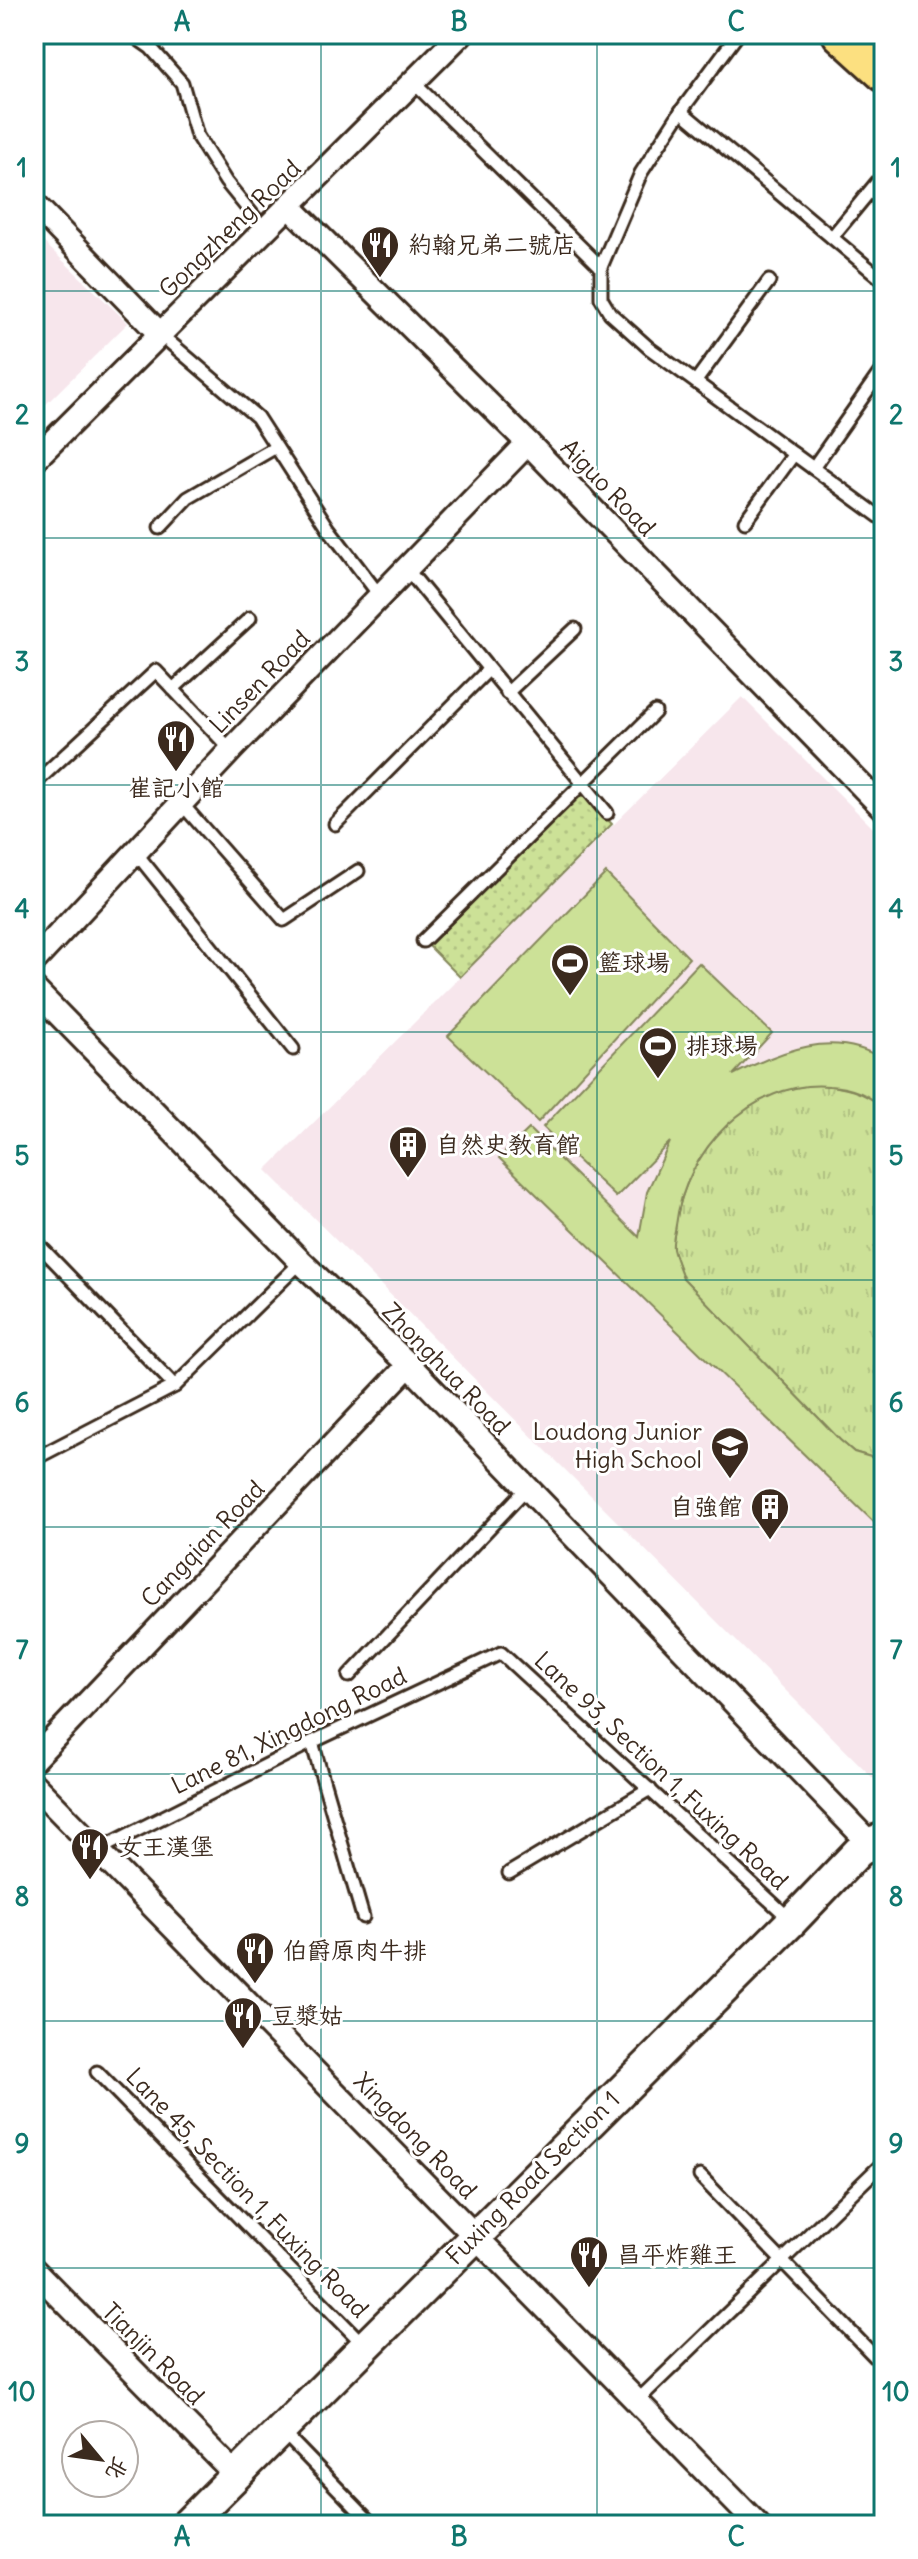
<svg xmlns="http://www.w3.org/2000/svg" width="918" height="2559" viewBox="0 0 918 2559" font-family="Delius,'LXGW WenKai TC',sans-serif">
<defs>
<pattern id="grass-tufts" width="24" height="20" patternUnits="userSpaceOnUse" patternTransform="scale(2)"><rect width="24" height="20" fill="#cce197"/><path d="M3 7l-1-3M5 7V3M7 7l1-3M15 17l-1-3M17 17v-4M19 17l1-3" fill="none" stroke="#b0c182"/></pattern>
<pattern id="park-dots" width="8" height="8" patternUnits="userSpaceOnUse" patternTransform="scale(2)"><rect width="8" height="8" fill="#cce197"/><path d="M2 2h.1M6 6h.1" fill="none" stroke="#b0c182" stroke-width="1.8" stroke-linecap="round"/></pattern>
</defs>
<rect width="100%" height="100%" fill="#fff"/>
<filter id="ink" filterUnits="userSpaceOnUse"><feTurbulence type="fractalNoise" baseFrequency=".0125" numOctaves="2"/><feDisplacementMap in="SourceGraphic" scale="16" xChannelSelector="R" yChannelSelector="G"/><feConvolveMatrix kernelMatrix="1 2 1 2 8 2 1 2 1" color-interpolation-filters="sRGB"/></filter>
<g filter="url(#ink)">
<g fill="#f7e6ec">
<polygon points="34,233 128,323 34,416"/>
<polygon points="742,697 884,839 884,1789 266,1170"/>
</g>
<path fill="url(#grass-tufts)" stroke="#84865a" stroke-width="2" d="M816,1084C842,1087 865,1090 884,1109V1461L854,1452L840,1440L683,1278C680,1269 674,1258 673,1248C672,1243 674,1235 675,1230C681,1176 714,1125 762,1099C779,1090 797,1087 816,1084Z"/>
<polygon fill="url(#park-dots)" stroke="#84865a" stroke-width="2" points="581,793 612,824 460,977 429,946"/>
<g fill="#cce197" stroke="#84865a" stroke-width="2">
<polygon points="606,873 689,958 538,1122 448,1036"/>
<path d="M699,963L772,1033L733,1075C780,1051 835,1028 884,1060V1109C869,1094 850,1087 829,1086C752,1079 684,1152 676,1225C675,1232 672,1241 673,1249C675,1258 680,1269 683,1278L840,1440L854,1452L884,1461V1532L499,1158L529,1129L639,1237L647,1192L670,1142L616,1197L543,1127Z"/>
</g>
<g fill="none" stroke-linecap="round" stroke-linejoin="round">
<g stroke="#3b2a1e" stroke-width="17">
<g id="lane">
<polyline points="131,34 151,48 182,83 197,136 226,182 265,230"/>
<polyline points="738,34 681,111 641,173 601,267 601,298 610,313 649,348 884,520"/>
<polyline points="414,83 601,267"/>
<polyline points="681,111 884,281"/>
<polyline points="832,237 884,174"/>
<polyline points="160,334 257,417 329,529 380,596"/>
<polyline points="696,381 769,281"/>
<polyline points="813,468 884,367"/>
<polyline points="745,521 794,454"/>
<polyline points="160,528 188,498 276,447"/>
<polyline points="406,568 607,813"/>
<polyline points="173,689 250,618"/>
<polyline points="507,693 575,629"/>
<polyline points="34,784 156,671 231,750"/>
<polyline points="182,804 284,920 358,871"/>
<polyline points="335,824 488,670"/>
<polyline points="136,853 293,1049"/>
<polyline points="423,941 655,712"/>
<polyline points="34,1240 175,1386"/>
<polyline points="34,1459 175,1386 301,1262"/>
<polyline points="349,1676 526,1489"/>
<polyline points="312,1742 363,1917"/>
<polyline points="98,1850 312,1742 501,1653 791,1920"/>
<polyline points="509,1873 650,1789"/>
<polyline points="97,2072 364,2345"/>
<polyline points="700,2176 884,2366"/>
<polyline points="636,2402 884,2162"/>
<polyline points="281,2430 373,2525"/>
</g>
</g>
<g stroke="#3b2a1e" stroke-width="28">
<g id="street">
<polyline points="34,204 160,334"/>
<polyline points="290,207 528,443 884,809"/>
<polyline points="34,460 461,34"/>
<polyline points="34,961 231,750 528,443"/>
<polyline points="34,989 301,1262 409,1365 884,1858"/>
<polyline points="34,1759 409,1365"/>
<polyline points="34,1785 758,2525"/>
<polyline points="34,2270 235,2474"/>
</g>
</g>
<g stroke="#3b2a1e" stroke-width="36">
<polyline id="secondary" points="186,2525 792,1921 858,1852 870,1843 884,1838"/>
</g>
<g stroke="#3b2a1e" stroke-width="40">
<polyline id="primary" points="840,34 884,74"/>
</g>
<use href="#lane" stroke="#fff" stroke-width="11"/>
<use href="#street" stroke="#fff" stroke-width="22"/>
<use href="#secondary" stroke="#fff" stroke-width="30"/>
<use href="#primary" stroke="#fce080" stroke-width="34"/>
</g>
</g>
<path fill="none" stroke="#0f766e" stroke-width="2" stroke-opacity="0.55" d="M321,34V2525M597,34V2525M34,291H884M34,538H884M34,785H884M34,1032H884M34,1280H884M34,1527H884M34,1774H884M34,2021H884M34,2268H884"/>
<defs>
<g id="restaurant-pin" transform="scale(2)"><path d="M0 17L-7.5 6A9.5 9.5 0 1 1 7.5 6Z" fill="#3b2a1e" stroke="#fff"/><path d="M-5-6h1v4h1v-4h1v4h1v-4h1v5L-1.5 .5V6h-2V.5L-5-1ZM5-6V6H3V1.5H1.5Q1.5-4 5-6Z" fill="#fff"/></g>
<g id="stadium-pin" transform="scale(2)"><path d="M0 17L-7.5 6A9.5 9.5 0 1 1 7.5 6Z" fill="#3b2a1e" stroke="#fff"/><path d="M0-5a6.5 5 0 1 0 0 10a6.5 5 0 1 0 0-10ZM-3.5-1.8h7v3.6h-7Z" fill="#fff"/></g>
<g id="building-pin" transform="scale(2)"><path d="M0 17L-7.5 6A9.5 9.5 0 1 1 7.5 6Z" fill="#3b2a1e" stroke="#fff"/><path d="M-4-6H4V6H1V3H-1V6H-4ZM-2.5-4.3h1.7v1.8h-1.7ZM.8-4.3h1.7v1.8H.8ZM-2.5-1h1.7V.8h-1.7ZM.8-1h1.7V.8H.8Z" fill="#fff"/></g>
<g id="school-pin" transform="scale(2)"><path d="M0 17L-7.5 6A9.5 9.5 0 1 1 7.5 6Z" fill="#3b2a1e" stroke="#fff"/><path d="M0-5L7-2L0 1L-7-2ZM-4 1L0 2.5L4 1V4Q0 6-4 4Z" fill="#fff"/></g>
</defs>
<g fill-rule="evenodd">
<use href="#restaurant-pin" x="380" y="245"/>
<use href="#restaurant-pin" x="176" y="739"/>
<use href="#stadium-pin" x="570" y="963"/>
<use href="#stadium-pin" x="658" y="1046"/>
<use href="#building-pin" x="408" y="1145"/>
<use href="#school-pin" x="730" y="1446"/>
<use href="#building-pin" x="770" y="1507"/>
<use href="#restaurant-pin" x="90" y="1847"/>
<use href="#restaurant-pin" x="255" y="1951"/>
<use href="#restaurant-pin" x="243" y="2016"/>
<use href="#restaurant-pin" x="589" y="2255"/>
</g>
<g text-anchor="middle" stroke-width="6" stroke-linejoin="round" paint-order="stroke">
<g font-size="24" fill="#3b2a1e" stroke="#fff">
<text transform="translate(230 229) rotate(-44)" y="8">Gongzheng Road</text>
<text transform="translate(608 488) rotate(46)" y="8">Aiguo Road</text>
<text transform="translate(260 682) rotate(-46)" y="8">Linsen Road</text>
<text transform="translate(446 1369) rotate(46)" y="8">Zhonghua Road</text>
<text transform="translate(203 1544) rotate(-46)" y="8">Cangqian Road</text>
<text transform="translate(289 1731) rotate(-26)" y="8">Lane 81, Xingdong Road</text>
<text transform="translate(661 1771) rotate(43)" y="8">Lane 93, Section 1, Fuxing Road</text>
<text transform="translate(415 2136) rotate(46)" y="8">Xingdong Road</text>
<text transform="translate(533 2178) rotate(-45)" y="8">Fuxing Road Section 1</text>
<text transform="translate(247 2193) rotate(46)" y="8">Lane 45, Section 1, Fuxing Road</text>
<text transform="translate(153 2354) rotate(45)" y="8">Tianjin Road</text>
</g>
<g font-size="24" fill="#3b2a1e" stroke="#fff" text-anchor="start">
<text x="408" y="253">約翰兄弟二號店</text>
<text x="176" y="796" text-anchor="middle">崔記小館</text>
<text x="598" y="971">籃球場</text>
<text x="686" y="1054">排球場</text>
<text x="436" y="1153">自然史教育館</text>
<text x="702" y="1440" text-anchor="end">Loudong Junior<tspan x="702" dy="28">High School</tspan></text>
<text x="742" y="1515" text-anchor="end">自強館</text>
<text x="118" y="1855">女王漢堡</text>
<text x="283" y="1959">伯爵原肉牛排</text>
<text x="271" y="2024">豆漿姑</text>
<text x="617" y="2263">昌平炸雞王</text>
</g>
</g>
<rect width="918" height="2559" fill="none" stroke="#fff" stroke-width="88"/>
<g transform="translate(100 2459) rotate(119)"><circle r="38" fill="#ffffff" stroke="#b1aaa5" stroke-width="2"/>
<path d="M0-6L14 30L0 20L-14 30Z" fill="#3b2a1e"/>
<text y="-12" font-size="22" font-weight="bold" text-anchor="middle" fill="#3b2a1e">北</text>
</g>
<rect x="44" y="44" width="830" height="2471" fill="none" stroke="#0f766e" stroke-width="3"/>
<g font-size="26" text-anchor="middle" font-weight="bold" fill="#0f766e">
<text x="182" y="31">A</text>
<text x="459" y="31">B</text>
<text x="736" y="31">C</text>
<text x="22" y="177">1</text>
<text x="896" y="177">1</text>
<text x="22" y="424">2</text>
<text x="896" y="424">2</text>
<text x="22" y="671">3</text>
<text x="896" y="671">3</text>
<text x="22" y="918">4</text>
<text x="896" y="918">4</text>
<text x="22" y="1165">5</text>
<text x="896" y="1165">5</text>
<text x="22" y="1412">6</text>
<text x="896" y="1412">6</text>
<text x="22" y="1659">7</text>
<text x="896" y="1659">7</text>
<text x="22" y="1906">8</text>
<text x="896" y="1906">8</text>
<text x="22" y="2153">9</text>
<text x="896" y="2153">9</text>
<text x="22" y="2401">10</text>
<text x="896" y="2401">10</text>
<text x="182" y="2546">A</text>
<text x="459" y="2546">B</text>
<text x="736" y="2546">C</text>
</g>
</svg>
